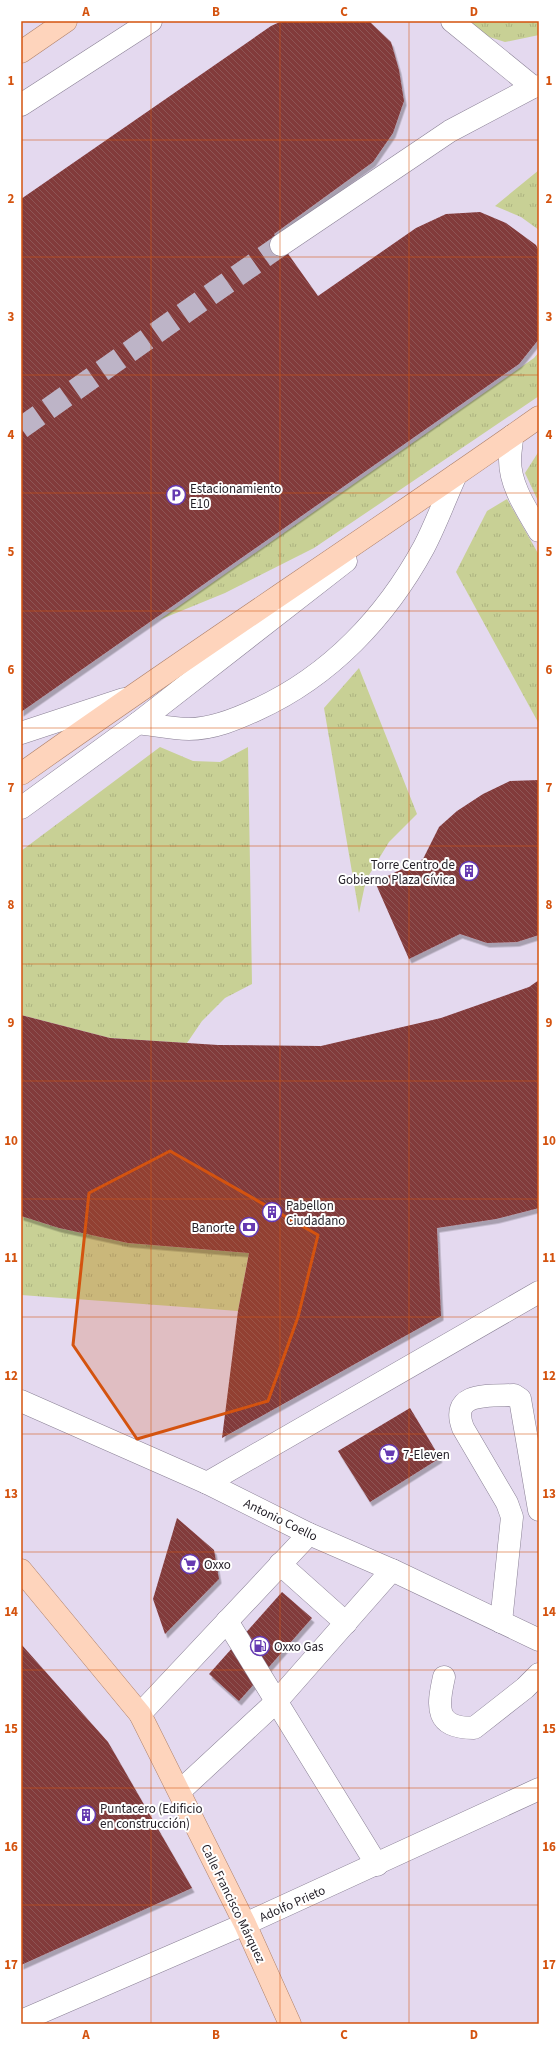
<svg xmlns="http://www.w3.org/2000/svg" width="560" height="2045" viewBox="0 0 560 2045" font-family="'Source Sans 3',sans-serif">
<defs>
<pattern id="grass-tufts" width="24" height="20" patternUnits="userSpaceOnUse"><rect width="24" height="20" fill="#c8d095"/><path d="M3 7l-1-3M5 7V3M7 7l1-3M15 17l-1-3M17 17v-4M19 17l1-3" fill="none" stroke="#acb280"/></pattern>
<pattern id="building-back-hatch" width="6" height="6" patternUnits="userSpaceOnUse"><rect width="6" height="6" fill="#823a3b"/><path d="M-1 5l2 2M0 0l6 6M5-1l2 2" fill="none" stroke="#8e5455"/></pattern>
<filter id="shadow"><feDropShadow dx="2.5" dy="4.5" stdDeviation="0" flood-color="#0004"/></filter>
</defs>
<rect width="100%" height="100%" fill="#e4d9ef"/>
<g fill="url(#grass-tufts)">
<polygon points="464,21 539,21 539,35 505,42 477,33"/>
<polygon points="539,170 539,230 521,217 495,206"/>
<polygon points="539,352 539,396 314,548 225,593 159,620 534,358"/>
<polygon points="539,451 539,503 525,473"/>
<polygon points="507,499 539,555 539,724 456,572 487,511"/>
<polygon points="359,668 417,814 389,842 366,880 359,913 324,708"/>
<polygon points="160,747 193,761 220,762 248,747 252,984 225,998 202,1021 187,1043 110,1038 21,1015 21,851"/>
<polygon points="21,1216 59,1228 128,1243 249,1253 238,1311 21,1295"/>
</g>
<g fill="url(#building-back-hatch)" filter="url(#shadow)">
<polygon points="282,21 369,21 391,42 399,70 404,101 393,133 373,162 274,234 318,296 416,228 446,214 480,212 506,223 536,245 539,251 539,339 519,364 21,712 21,199 271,26"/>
<polygon points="539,780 539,935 517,942 487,943 460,934 409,959 375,882 423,859 439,827 457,811 483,794 510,781"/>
<polygon points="539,980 539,1208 496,1219 437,1228 441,1316 222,1438 238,1311 249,1253 128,1243 59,1228 21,1216 21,1015 110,1038 218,1045 321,1046 441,1018 529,987"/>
<polygon points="410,1408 440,1458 370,1502 338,1451"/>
<polygon points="177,1518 214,1550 219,1579 165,1634 153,1599"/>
<polygon points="282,1592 312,1618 239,1701 209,1674"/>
<polygon points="21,1644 108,1742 192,1888 21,1965"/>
</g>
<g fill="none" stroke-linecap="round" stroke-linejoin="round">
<polyline stroke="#bdb4c7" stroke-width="22" stroke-dasharray="22 11" stroke-linecap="butt" points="21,428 281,245"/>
<g stroke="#8a8095" stroke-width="23">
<g id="minor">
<polyline points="452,21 533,87 539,86"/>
<polyline points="21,105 151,21"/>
<polyline points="281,245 450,131 533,87"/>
<path d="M512,436C512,444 510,452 510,460C510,486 527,510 539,531"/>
<path d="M138,723C155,725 172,729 189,729C213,729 237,719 258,709C330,676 386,617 424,547C436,524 445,499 456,475"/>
<polyline points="21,733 124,699"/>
<polyline points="21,808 138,723 346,561"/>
<polyline points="21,1401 207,1483 309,1534 392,1570 539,1640"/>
<polyline points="207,1483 539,1292"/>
<polyline points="280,1564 346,1623"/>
<polyline points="227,1621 377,1865"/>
<path d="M501,1622L512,1517L507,1503L463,1428C449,1391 490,1396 514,1395L520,1399L539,1510"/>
<path d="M444,1677C437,1708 435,1728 474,1728L525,1688L539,1674"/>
<polyline points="140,1714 309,1534"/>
<polyline points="180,1791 276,1702 392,1570"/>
<polyline points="21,2021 245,1924 539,1789"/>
</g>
</g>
<g stroke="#b0826a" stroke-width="23">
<g id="major">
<polyline points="21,52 66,21"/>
<path d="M21,774C192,652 367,538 539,417"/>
<polyline points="21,1570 140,1714 245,1924 290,2024"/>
</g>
</g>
<use href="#minor" stroke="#fff" stroke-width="22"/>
<use href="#major" stroke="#fed4bc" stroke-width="22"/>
</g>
<path fill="#d4530f" fill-opacity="0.2" stroke="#d4530f" stroke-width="3" stroke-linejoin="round" d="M170,1151L318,1235L298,1317L268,1401L137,1439L73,1345L89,1193Z"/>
<path fill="none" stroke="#d4530f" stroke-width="1" stroke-opacity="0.55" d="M151,21V2024M280,21V2024M409,21V2024M21,140H539M21,257H539M21,375H539M21,493H539M21,611H539M21,728H539M21,846H539M21,964H539M21,1081H539M21,1199H539M21,1317H539M21,1434H539M21,1552H539M21,1670H539M21,1788H539M21,1905H539"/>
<defs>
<g id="parking-ring" transform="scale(1)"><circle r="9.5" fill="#fff" stroke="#653ab1" stroke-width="1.5"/><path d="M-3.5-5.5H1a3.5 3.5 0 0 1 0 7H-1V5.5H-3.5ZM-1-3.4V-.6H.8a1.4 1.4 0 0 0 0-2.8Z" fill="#653ab1"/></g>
<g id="building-ring" transform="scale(1)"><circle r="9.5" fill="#fff" stroke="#653ab1" stroke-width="1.5"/><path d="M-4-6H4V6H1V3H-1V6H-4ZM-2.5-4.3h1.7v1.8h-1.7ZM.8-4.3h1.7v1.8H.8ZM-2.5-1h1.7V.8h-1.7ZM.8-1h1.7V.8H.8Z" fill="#653ab1"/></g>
<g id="bank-ring" transform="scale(1)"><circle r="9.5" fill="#fff" stroke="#653ab1" stroke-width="1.5"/><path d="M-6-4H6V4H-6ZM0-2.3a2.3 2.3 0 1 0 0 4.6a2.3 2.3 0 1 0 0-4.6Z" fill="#653ab1"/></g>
<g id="supermarket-ring" transform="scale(1)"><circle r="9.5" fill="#fff" stroke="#653ab1" stroke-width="1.5"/><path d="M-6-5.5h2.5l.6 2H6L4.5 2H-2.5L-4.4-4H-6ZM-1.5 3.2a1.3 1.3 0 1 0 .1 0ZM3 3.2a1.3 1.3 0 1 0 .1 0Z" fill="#653ab1"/></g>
<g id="fuel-ring" transform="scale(1)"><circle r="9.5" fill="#fff" stroke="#653ab1" stroke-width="1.5"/><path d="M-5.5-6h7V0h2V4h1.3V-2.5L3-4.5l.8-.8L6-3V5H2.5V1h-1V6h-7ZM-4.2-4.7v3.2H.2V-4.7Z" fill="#653ab1"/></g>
</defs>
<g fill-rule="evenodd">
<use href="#parking-ring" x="176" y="495"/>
<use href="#building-ring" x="469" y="871"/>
<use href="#building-ring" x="272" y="1212"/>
<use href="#bank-ring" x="249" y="1227"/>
<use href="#supermarket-ring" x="389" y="1454"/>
<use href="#supermarket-ring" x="190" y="1564"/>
<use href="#fuel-ring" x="260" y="1646"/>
<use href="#building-ring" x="86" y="1815"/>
</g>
<g text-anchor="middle" stroke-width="4" stroke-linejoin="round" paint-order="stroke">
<g font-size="13" fill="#221e26" stroke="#fff" text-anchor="start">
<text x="190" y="493">Estacionamiento<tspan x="190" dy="15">E10</tspan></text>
<text x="455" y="869" text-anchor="end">Torre Centro de<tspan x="455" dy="15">Gobierno Plaza Cívica</tspan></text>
<text x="286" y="1210">Pabellon<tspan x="286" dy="15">Ciudadano</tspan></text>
<text x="235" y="1232" text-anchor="end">Banorte</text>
<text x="403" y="1459">7-Eleven</text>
<text x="204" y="1569">Oxxo</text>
<text x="274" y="1651">Oxxo Gas</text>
<text x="100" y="1813">Puntacero (Edificio<tspan x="100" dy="15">en construcción)</tspan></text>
</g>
<g font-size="13" fill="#221e26" stroke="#fff">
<text transform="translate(281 1519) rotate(26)" y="5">Antonio Coello</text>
<text transform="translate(234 1903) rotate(64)" y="5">Calle Francisco Márquez</text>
<text transform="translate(292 1903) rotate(-24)" y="5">Adolfo Prieto</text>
</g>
</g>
<rect width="560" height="2045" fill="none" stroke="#ffffff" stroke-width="44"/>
<rect x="22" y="22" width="516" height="2001" fill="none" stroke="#d4530f" stroke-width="1.5"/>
<g font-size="13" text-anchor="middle" font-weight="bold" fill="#d4530f">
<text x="86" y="16">A</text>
<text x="216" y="16">B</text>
<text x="344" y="16">C</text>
<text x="474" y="16">D</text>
<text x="11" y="85">1</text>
<text x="549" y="85">1</text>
<text x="11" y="203">2</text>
<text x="549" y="203">2</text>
<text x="11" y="321">3</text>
<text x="549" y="321">3</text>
<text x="11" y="439">4</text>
<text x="549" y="439">4</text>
<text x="11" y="556">5</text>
<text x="549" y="556">5</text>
<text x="11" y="674">6</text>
<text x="549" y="674">6</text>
<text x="11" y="792">7</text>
<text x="549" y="792">7</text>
<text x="11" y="909">8</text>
<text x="549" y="909">8</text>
<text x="11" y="1027">9</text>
<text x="549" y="1027">9</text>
<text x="11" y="1145">10</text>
<text x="549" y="1145">10</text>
<text x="11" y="1262">11</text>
<text x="549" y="1262">11</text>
<text x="11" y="1380">12</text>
<text x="549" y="1380">12</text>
<text x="11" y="1498">13</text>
<text x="549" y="1498">13</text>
<text x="11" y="1616">14</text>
<text x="549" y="1616">14</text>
<text x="11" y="1733">15</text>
<text x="549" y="1733">15</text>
<text x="11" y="1851">16</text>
<text x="549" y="1851">16</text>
<text x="11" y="1969">17</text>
<text x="549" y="1969">17</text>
<text x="86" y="2039">A</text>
<text x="216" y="2039">B</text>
<text x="344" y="2039">C</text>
<text x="474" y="2039">D</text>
</g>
</svg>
